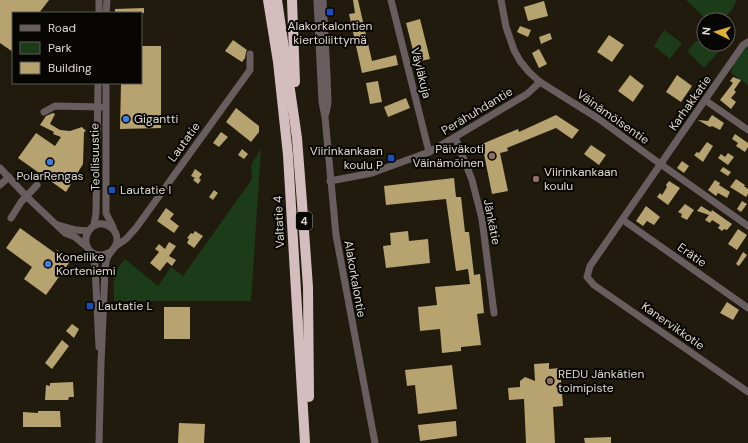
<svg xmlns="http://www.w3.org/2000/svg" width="748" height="443" viewBox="0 0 748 443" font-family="'DM Sans',sans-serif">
<rect width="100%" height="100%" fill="#211b0d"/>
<g fill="#1c3b18">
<polygon points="686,0 737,0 733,8 723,20 707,20"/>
<polygon points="664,30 682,43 670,59 654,46"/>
<polygon points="696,41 722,48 704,68 687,51"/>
<polygon points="748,42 748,85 731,73 736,57"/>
<path d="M261,149L251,301H114C114,279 110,276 125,259L158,286L171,267L183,276L252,179L251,165Z"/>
</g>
<g fill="#b7a36f">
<polygon points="0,0 49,0 39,13 13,13 13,52 0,43"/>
<polygon points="353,0 358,0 372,61 396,55 398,65 362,73 349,14 355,13"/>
<polygon points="544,1 548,16 528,21 524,7"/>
<polygon points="144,8 144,13 115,13 115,9"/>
<polygon points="420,19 430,59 416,62 406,23"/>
<polygon points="520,26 531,30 528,37 517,32"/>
<polygon points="550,33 552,39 541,44 539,37"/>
<polygon points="609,35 624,45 612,62 597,52"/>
<polygon points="233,40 247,50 246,52 245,58 242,62 225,51"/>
<polygon points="141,46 161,46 161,128 120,129 121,83 141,83"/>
<polygon points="539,49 547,64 539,68 532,53"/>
<polygon points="630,75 644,86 633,102 618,91"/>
<polygon points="677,75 692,86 681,102 666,92"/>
<polygon points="733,77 741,80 734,90 736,92 731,98 736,102 731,109 720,100 733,83 730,81"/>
<polygon points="378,81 382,102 370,104 366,83"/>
<polygon points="406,98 410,108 388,117 384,107"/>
<polygon points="236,108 259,126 259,132 251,142 226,122"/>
<polygon points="53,113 55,114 50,124 60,130 70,131 82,127 86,131 84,132 83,164 66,192 18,158 36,133 55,146 61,137 53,134 54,132 40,125 46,116"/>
<polygon points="556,115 579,130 572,139 556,128 507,148 508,151 500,153 508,191 492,194 482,144 518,129 519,132"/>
<polygon points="712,115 724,123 720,130 712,126 710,127 698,120 708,121"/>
<polygon points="221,132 228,137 219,147 213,143"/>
<polygon points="735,134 748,143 748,147 745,152 736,146 738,143 732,139"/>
<polygon points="707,142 713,146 703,162 694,155 697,152 699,153"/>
<polygon points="591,145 606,155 599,165 584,154"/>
<polygon points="242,149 248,154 244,159 238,155"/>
<polygon points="728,153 734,157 728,165 718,158 721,154 725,157"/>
<polygon points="682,161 689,166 684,173 677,168"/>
<polygon points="723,167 731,172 728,176 720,171"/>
<polygon points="195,169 202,174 199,178 201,180 198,184 193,180 195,178 191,176"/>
<polygon points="454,178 456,197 461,197 465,232 469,232 474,275 480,274 484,313 477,314 481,345 461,347 461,351 442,353 440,329 420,331 418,307 437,305 435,287 470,284 468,269 456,271 446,199 386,205 384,186"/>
<polygon points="736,179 745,185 744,186 748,189 748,194 746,197 730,187"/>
<polygon points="715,180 720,183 719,185 730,192 727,198 718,193 716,196 708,190"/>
<polygon points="669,181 680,188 668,205 657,197 660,193 662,195 667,187 666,185"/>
<polygon points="214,190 218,193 213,200 209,197"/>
<polygon points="742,201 747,204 741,212 737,209"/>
<polygon points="685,204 694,210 687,220 681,217 682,214 678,212"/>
<polygon points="646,206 660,217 654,225 647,221 643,226 636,221"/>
<polygon points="701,206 711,212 712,210 732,224 727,230 724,229 722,231 718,228 720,225 712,220 710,223 705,220 709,215 697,211"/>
<polygon points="166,208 174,214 170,219 179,226 174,233 157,221"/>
<polygon points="20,228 55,253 57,250 71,260 46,295 24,279 32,267 6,248"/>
<polygon points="738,229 747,235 737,250 728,244"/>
<polygon points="195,231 203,236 194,248 187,243 189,239 187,238 191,233 193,234"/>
<polygon points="408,231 409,241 428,239 430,263 386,268 383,246 391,245 390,233"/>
<polygon points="169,242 176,246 169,256 176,260 172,266 167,262 160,271 150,263 159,252 155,249 159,244 165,249"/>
<polygon points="743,252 747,255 739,266 736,264"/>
<polygon points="727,302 739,310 733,320 720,313"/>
<rect x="164" y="307" width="26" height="32"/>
<polygon points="72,324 79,329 74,338 66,331"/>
<polygon points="62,340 69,346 52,369 45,363"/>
<polygon points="549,363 549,369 560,368 563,406 553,407 555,443 526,443 524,399 509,400 508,388 520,387 520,381 525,377 535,381 534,364"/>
<polygon points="452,365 457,409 418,414 415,385 407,386 405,370"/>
<polygon points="73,382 74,397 69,397 68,400 45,400 46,385 50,386 50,383"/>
<polygon points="38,411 60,411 61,427 23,427 23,412 38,413"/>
<polygon points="456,421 457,436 420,441 418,425"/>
<polygon points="179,423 205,424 204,443 178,443"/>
<polygon points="611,437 611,443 585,443 584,438"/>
</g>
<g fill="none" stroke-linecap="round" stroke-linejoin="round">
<g stroke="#685e5f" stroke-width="7">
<polyline points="317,0 322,102 325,117 336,235 375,443"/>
<polyline points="323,0 327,75 328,103 326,113"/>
<polyline points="391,0 429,152"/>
<polyline points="501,0 506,27 514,50 520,61 529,72 540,82 599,119 652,158 748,226"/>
<polyline points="99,13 99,0"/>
<polyline points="106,13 107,0"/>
<polyline points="748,42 743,45 590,266 587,277 594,285 748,392"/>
<polyline points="106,83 106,213 113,227"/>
<polyline points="705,100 748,130"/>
<polyline points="44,112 55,106 101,107"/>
<polyline points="455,137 472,180 482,219 494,313"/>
<polyline points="0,168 27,197 65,233 75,237 87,247"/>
<polyline points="330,181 372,173 429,152 455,137 527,94 540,82"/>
<polyline points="0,185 9,177"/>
<polyline points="11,218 21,202 37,185"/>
<polyline points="623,220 748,308"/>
<polyline points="58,225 76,230 88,231"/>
<polyline points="94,225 96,213 98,83"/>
<polyline points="116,246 126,239 136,228 250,70 250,54"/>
<polyline points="93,253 95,266 99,347"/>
<path d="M99,443L101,363L105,270C105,266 106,262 107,258C110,251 117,248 117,240C117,234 115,230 110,227C94,215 77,239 91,252C97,257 105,255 111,252"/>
</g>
<g stroke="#d4bdbf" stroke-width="10">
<polyline points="268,0 278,62 288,155 305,443"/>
<polyline points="277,0 297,138 302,203 308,287 309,397"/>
<polyline points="292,0 295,82"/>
</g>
</g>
<g fill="#1a4fb4" stroke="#080603" stroke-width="1.5">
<rect x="326" y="8" width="8" height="8" rx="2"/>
<rect x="387" y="154" width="8" height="8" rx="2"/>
<rect x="108" y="186" width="8" height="8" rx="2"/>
<rect x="86" y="302" width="8" height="8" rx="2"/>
</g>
<g fill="#3f7fe0" stroke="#080603" stroke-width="1.5">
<circle cx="126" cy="119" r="4"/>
<circle cx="50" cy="162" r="4"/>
<circle cx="48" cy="264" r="4"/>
</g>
<g fill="#8d6e63" stroke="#080603" stroke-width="1.5">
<circle cx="492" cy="156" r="4"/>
<circle cx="536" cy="179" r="4"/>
<circle cx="550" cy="381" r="4"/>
</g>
<g text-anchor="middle" stroke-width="4" stroke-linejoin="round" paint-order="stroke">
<rect fill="#080603" stroke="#9e9a92" stroke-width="1" x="296" y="212" width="16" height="18" rx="3"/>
<g font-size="11" font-weight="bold" fill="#dedad0">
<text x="304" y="225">4</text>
</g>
<g font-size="12" fill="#dedad0" stroke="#080603" text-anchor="start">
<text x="330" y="30" text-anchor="middle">Alakorkalontien<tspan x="330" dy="14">kiertoliittymä</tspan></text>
<text x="134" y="123">Gigantti</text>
<text x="484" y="153" text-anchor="end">Päiväkoti<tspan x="484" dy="14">Väinämöinen</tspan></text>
<text x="383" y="155" text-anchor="end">Viirinkankaan<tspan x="383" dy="14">koulu P</tspan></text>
<text x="544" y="176">Viirinkankaan<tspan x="544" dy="14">koulu</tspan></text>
<text x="50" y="180" text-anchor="middle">PolarRengas</text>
<text x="120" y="194">Lautatie I</text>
<text x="56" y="261">Koneliike<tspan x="56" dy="14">Korteniemi</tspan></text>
<text x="98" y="310">Lautatie L</text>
<text x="558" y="378">REDU Jänkätien<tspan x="558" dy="14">toimipiste</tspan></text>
</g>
<g font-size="12" fill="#dedad0" stroke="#080603">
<text transform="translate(421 73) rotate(76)" y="4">Väyläkuja</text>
<text transform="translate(690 103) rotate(-55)" y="4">Karhakkatie</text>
<text transform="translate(477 111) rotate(-31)" y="4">Perähuhdantie</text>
<text transform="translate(613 117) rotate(35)" y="4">Väinämöisentie</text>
<text transform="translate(184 142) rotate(-54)" y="4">Lautatie</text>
<text transform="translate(95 157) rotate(-91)" y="4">Teollisuustie</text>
<text transform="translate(279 222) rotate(-93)" y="4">Valtatie 4</text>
<text transform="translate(492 222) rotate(79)" y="4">Jänkätie</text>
<text transform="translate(692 255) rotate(35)" y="4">Erätie</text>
<text transform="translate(355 279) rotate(80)" y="4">Alakorkalontie</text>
<text transform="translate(673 326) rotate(35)" y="4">Kanervikkotie</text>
</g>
</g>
<rect x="12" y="12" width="130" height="72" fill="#080603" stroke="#5e5b55"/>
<rect x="20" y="25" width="20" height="6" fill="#685e5f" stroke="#5e5b55"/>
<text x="48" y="32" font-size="12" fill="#dedad0">Road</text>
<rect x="20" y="42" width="20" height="12" fill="#1c3b18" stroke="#5e5b55"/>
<text x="48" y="52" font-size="12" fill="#dedad0">Park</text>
<rect x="20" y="62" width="20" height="12" fill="#b7a36f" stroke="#5e5b55"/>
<text x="48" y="72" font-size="12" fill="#dedad0">Building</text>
<g transform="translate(716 32) rotate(275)"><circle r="19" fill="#080603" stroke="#5e5b55"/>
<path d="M0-3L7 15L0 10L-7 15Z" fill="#e0b034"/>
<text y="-6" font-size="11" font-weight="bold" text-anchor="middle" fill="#dedad0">N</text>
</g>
</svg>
